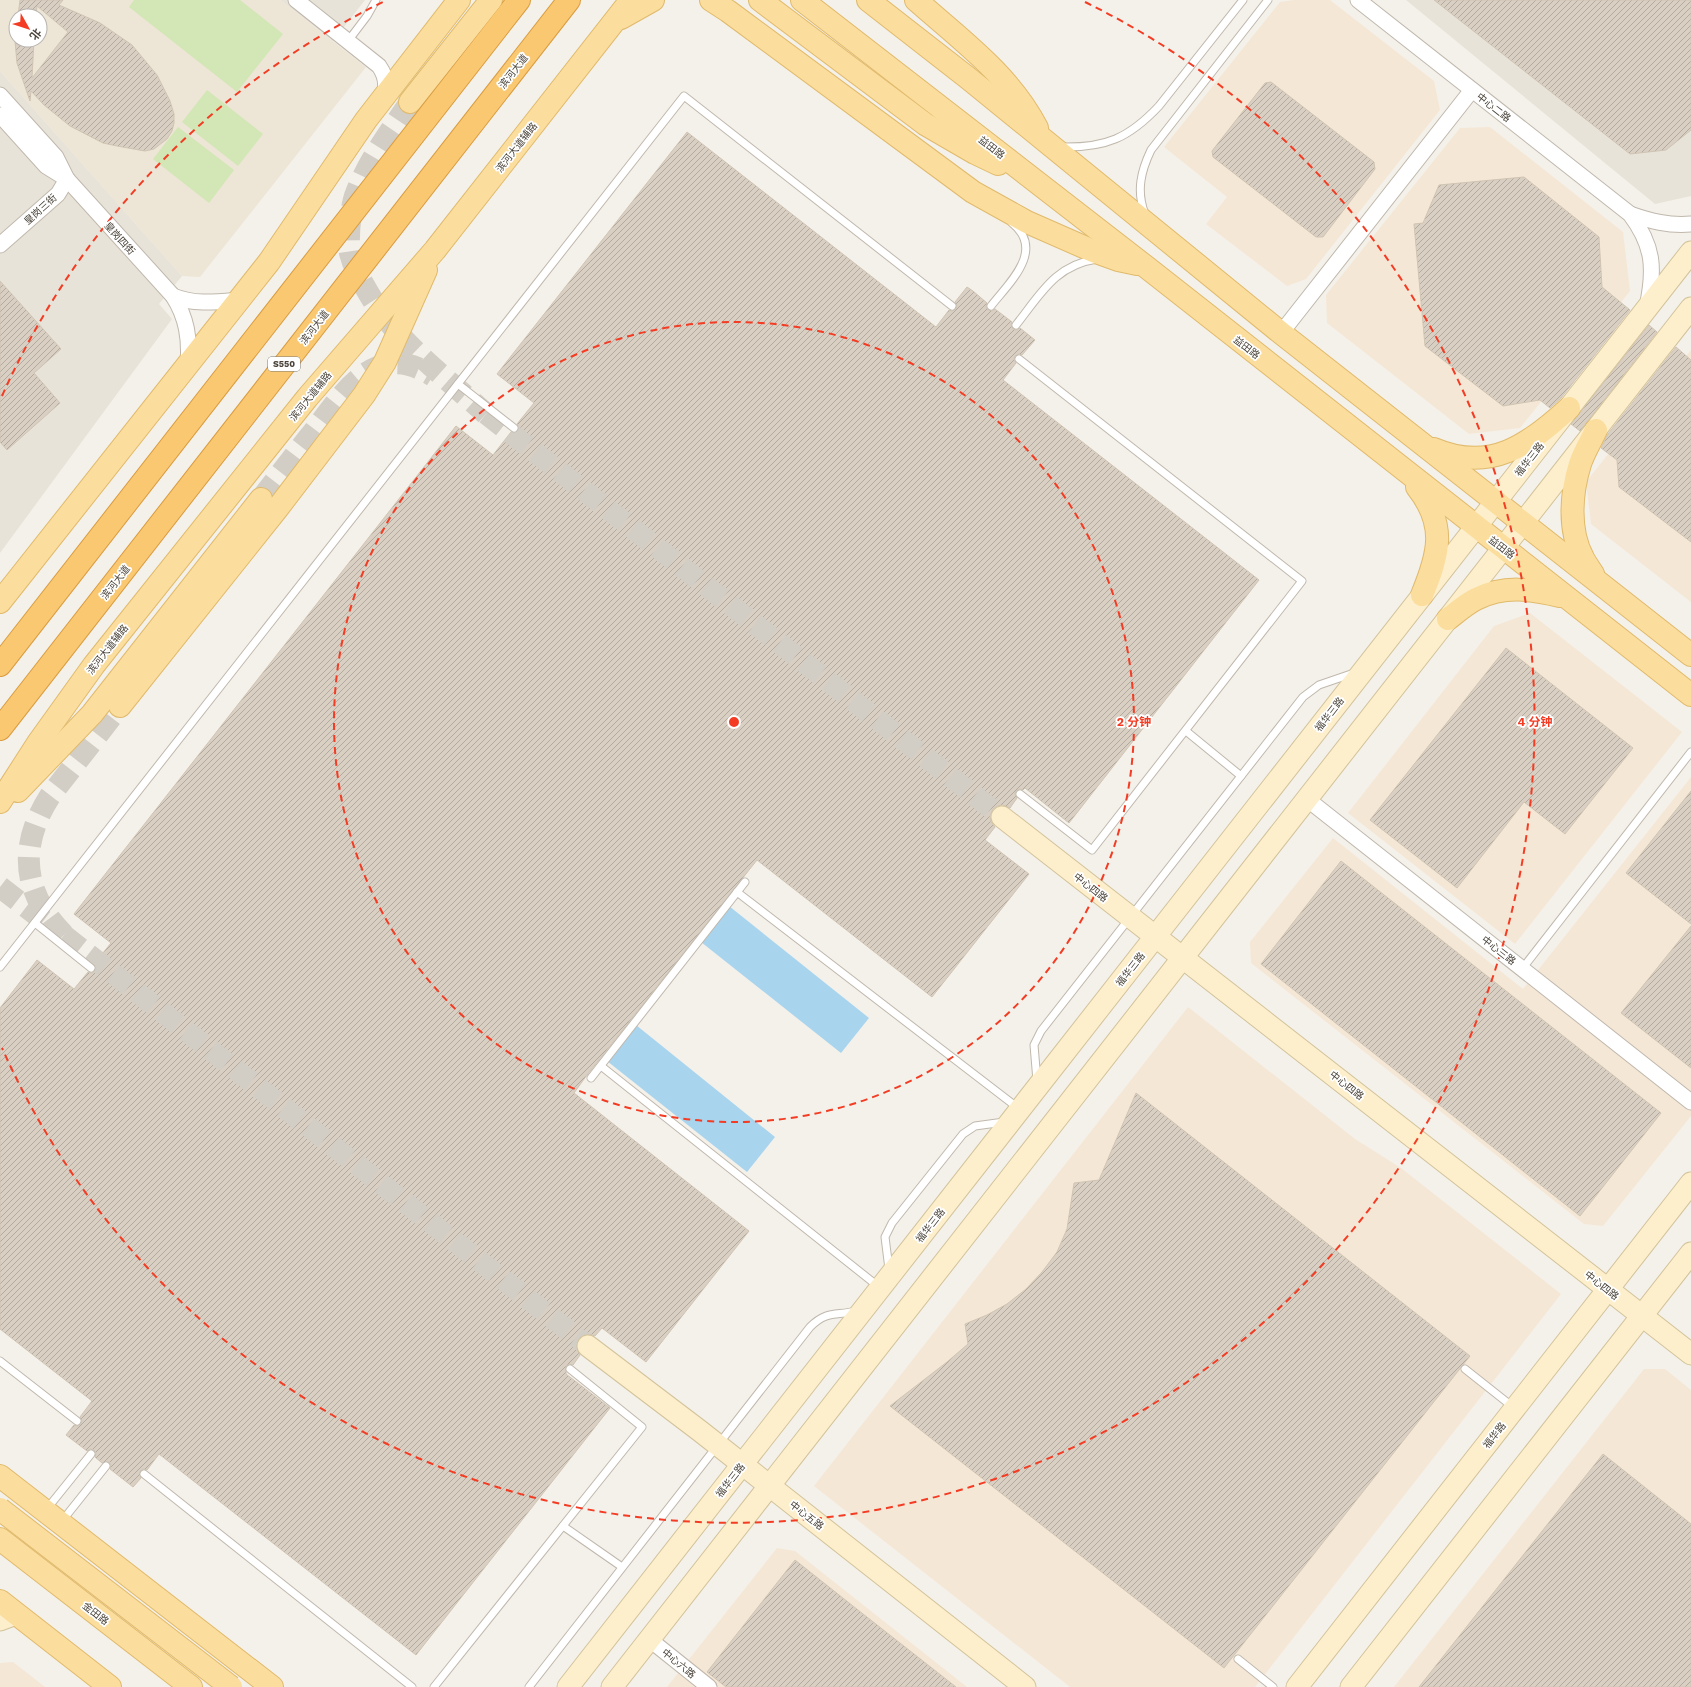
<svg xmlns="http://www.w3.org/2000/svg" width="1691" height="1687" viewBox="0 0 1691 1687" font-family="'Work Sans','Noto Sans SC',sans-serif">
<defs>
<pattern id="building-hatch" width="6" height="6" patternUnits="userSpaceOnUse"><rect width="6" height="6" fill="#d9cfc3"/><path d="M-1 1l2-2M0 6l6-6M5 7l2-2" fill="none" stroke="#b2aa9f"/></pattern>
</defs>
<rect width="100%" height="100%" fill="#f4f1ea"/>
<g fill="#e8e3d8">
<polygon points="280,0 365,0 333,41"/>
<polygon points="1406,0 1691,0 1691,196 1655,204"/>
<polygon points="0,71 182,276 159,304 172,319 0,553"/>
</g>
<g fill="#f5e7d6">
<polygon points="1294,0 1330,0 1434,81 1440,110 1306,279 1287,286 1206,224 1227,197 1164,147 1280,2"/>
<polygon points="1490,127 1623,232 1630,291 1520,428 1469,434 1327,323 1326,295 1460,128"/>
<polygon points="1691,350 1691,602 1591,524 1586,482"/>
<polygon points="1530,613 1682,732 1515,944 1348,813 1494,626"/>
<polygon points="1691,777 1691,1116 1603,1226 1584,1224 1251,963 1250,942 1333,838 1523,989"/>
<polygon points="1188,1007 1355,1139 1401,1168 1561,1294 1255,1687 1070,1687 814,1486"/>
<polygon points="1644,1369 1665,1369 1691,1390 1691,1687 1394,1687"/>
<polygon points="777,1548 795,1551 967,1687 667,1687"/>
<polygon points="13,1662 45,1687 0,1687 0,1663"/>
</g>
<path fill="#ede5d5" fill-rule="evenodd" d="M0,0H280L366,67L200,277L182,276L0,71ZM16,16H40V40H16Z"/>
<g fill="#d2e7b5">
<polygon points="134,0 240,0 283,34 237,92 129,7"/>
<polygon points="207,90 263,134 238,166 182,122"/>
<polygon points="178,127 234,170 209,203 153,159"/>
</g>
<g fill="#a9d4ee">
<polygon points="729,906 869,1018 841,1053 701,942"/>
<polygon points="636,1025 775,1137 747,1172 607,1061"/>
</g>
<g fill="url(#building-hatch)" stroke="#d0c4b3">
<polygon points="20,0 63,0 59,5 100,23 132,45 157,75 170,101 174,114 174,123 172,131 167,139 154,149 145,151 117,146 103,143 70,126 44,105 31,91 30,101 17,63 15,41 16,31 16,40 34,40 32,78 68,32 37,6 36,16 18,16"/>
<polygon points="1434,0 1691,0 1691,130 1666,150 1630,154"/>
<polygon points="1271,82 1374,162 1375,169 1323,237 1316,237 1213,157 1212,151 1265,83"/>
<polygon points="687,132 936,327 949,310 952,311 956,309 957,306 955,302 967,287 973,291 987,303 986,307 988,310 992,311 995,309 1012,322 1011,325 1013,329 1016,330 1020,328 1035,340 1022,355 1019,354 1015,356 1014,360 1016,363 1003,380 1259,580 1069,823 1025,788 1023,790 1020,789 1016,791 1015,794 1017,798 1010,808 1003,805 997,806 993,809 990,816 991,822 995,827 985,840 1029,874 932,997 757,860 587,1075 574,1093 749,1231 646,1362 602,1328 595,1336 589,1334 584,1335 579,1338 576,1345 577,1350 580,1355 573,1365 569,1364 566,1366 566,1374 610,1408 416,1655 159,1454 147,1470 143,1469 140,1471 141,1478 133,1487 110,1469 111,1465 109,1462 102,1463 95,1457 96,1453 94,1450 90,1449 87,1451 66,1435 74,1425 77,1426 81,1424 82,1421 80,1417 92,1401 0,1329 0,1008 37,960 74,989 88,972 92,973 95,971 96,967 94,964 111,943 74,914 456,426 493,455 511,432 515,433 518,431 519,427 517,424 534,403 497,374"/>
<polygon points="1524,177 1599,237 1602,287 1630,310 1561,398 1550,408 1540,400 1503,406 1425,346 1414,224 1423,223 1439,185"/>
<polygon points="0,281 61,349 34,373 60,403 7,450 0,442"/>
<polygon points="1649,325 1657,332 1580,431 1571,424"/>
<polygon points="1676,347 1691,360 1691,542 1619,487 1617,460 1601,448 1608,434"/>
<polygon points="1506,648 1633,748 1565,834 1524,802 1457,888 1370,820"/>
<polygon points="1691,791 1691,924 1626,873"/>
<polygon points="1341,861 1661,1113 1580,1216 1261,964"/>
<polygon points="1691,926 1691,1068 1621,1013"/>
<polygon points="1136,1093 1470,1356 1224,1668 890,1406 947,1362 968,1344 965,1324 987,1315 1007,1304 1026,1289 1042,1272 1057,1252 1067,1229 1074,1183 1099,1180"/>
<polygon points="1603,1454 1691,1524 1691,1687 1419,1687"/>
<polygon points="795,1560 858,1610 956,1687 726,1687 707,1672"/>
</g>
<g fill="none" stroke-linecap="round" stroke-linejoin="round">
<g stroke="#d2cec6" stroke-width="21" stroke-dasharray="21 10" stroke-linecap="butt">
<polyline points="486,414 1002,817"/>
<polyline points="64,935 588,1346"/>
</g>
<g stroke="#d2cec6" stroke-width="22" stroke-dasharray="22 11" stroke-linecap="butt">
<path d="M410,102C390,132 367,162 355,196C353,202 352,208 351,214C349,226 348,242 350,253C353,265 359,277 365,287C394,340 442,374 486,414"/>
<path d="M261,499C279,476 296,453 314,431C345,391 376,339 433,376"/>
<polyline points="0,887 47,923"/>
<path d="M64,935C22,893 18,846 50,796L120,706"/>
</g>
<g stroke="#c0b8ad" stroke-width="9">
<g id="lane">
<polyline points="348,41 367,16 376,0"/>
<path d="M1061,147C1106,148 1129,138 1159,106L1243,0"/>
<path d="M1145,214C1136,191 1141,171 1151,150L1268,0"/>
<path d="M991,306C1009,283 1046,250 1012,223"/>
<path d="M1016,325C1040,295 1055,265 1097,259"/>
<polyline points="1019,359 1302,581 1092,850 1020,794"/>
<polyline points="458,384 514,428"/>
<polyline points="1186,731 1241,776"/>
<polyline points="737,892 1018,1108"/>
<polyline points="35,923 91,968"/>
<polyline points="0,967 684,96 952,306"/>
<polyline points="1522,969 1691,752"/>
<polyline points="601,1066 879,1287"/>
<polyline points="591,1078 745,882"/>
<polyline points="1037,1081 1034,1045 1041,1031 1303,697 1319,685 1354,673"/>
<polyline points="889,1269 885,1237 892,1223 963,1134 975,1126 1004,1122"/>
<polyline points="0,1361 77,1421"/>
<polyline points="1465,1369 1513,1407"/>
<polyline points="144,1474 412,1687"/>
<polyline points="46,1510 91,1454"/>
<polyline points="62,1521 106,1466"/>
<polyline points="563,1526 622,1567"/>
<polyline points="1238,1659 1273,1687"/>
<polyline points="434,1687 642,1427 570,1369"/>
<path d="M529,1687L810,1327C827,1310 836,1316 856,1311"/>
</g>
</g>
<g stroke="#c0b8ad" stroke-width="17">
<g id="street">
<path d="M296,0L379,66C386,76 388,86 383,97"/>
<path d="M1358,0L1630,214C1654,246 1655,269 1647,307"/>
<polyline points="0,95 56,157 67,179"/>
<path d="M0,115L46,166L67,179L173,296C187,318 190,339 188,365"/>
<path d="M1630,214C1650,221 1669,226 1691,224"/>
<polyline points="0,245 58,194 67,179"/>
<path d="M173,296C194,305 217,302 239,300"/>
<polyline points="1281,333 1472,90"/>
<polyline points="1307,799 1691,1102"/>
<polyline points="649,1639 709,1687"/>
</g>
</g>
<g stroke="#d3c39b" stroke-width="23">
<g id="secondary">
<polyline points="1002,817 1691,1354"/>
<polyline points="588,1346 700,1431 1025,1687"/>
<polyline points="0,1620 16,1614"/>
<polyline points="568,1687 1691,252"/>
<polyline points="612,1687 1691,308"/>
<polyline points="1297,1687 1691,1183"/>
<polyline points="1351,1687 1691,1253"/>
</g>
</g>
<g stroke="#e0ba6c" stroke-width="24">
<g id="primary">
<polyline points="711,0 728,11 973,192 1027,222 1093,251 1118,260 1137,264"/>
<polyline points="760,0 925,124 975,153 998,164"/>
<polyline points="802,0 1145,266 1691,695"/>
<polyline points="868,0 968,78 1281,333 1691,655"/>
<path d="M916,0C960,39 1010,75 1037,128"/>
<polyline points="621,18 653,0"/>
<polyline points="410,102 491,0"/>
<path d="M1434,449C1490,473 1529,445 1569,408"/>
<path d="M1417,487C1447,525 1439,554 1422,595"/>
<path d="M1593,574C1590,569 1586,564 1583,558C1568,530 1571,493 1580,464C1584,452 1591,441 1596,430"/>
<polyline points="0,602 269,262 366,120 459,0"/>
<path d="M1448,619C1457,612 1466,604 1476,599C1504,585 1531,589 1560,596"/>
<polyline points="120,706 277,509 364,395 385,362 426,270"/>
<polyline points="18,791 92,714 261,499"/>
<polyline points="0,802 38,743 94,665 307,398 435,250 631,0"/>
<polyline points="0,1476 272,1687"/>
<polyline points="0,1539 191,1687"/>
<polyline points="0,1601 110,1687"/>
</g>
</g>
<g stroke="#d99c40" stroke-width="24">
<g id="highway">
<polyline points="0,665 519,0"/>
<polyline points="0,729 569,0"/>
</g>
</g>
<use href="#lane" stroke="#fff" stroke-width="7"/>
<use href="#street" stroke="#fff" stroke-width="15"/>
<use href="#secondary" stroke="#fdefcc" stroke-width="21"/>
<use href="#primary" stroke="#fbdd9d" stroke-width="22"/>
<use href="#highway" stroke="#f9c871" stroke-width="22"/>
<g stroke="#e0ba6c" stroke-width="24" stroke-linecap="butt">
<polyline id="primary-bridge" points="0,1509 231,1687"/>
</g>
<use href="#primary-bridge" stroke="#fbdd9d" stroke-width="22"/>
</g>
<g fill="none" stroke="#f33c23" stroke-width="2" stroke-dasharray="7 5">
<circle cx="734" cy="722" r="400"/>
<path d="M2 396A801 801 0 0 1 383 2M1085 2A801 801 0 1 1 2 1048"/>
</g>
<g text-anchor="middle" stroke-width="3.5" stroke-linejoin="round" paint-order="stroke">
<rect fill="#fff" stroke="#7f7b74" stroke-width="1" x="268" y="357" width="32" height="14" rx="3"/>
<g font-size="9" font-weight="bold" fill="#484238">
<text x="284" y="367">S550</text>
</g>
<g font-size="10" fill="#484238" stroke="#fff">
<text transform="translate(513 71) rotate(-52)" y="4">滨河大道</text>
<text transform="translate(1494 107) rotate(38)" y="4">中心二路</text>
<text transform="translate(516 147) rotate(-52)" y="4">滨河大道辅路</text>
<text transform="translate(992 147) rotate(38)" y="4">益田路</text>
<text transform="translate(40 209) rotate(-42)" y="4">皇岗三街</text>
<text transform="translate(120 238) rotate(48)" y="4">皇岗四街</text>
<text transform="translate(314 327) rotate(-52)" y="4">滨河大道</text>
<text transform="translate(1247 347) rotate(38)" y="4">益田路</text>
<text transform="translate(310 396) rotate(-51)" y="4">滨河大道辅路</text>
<text transform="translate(1529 459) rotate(-52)" y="4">福华三路</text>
<text transform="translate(1502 547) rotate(38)" y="4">益田路</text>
<text transform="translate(115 582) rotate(-52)" y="4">滨河大道</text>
<text transform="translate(107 649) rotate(-52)" y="4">滨河大道辅路</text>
<text transform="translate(1329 714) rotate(-52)" y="4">福华三路</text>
<text transform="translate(1091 887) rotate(38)" y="4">中心四路</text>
<text transform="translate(1499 950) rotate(38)" y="4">中心三路</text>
<text transform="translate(1130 969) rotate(-52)" y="4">福华三路</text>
<text transform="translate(1347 1085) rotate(38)" y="4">中心四路</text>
<text transform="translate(930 1225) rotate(-52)" y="4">福华三路</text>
<text transform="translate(1602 1285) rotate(38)" y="4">中心四路</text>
<text transform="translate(1494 1435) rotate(-52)" y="4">福华路</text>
<text transform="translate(730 1480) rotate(-52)" y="4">福华三路</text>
<text transform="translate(807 1515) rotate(38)" y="4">中心五路</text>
<text transform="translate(96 1613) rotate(38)" y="4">金田路</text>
<text transform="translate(679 1663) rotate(39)" y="4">中心六路</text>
</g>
</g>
<circle cx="734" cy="722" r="6" fill="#f33c23" stroke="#fff" stroke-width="2"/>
<g font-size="12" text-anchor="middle" font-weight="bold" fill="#f33c23" stroke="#fff" stroke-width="3.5" stroke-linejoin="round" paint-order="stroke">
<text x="1134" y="726">2 分钟</text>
<text x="1535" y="726">4 分钟</text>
</g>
<g transform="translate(28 28) rotate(129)"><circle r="19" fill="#ffffff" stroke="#b6b3af"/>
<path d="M0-3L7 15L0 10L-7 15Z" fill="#f33c23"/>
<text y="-6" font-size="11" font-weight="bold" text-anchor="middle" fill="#484238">北</text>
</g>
</svg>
